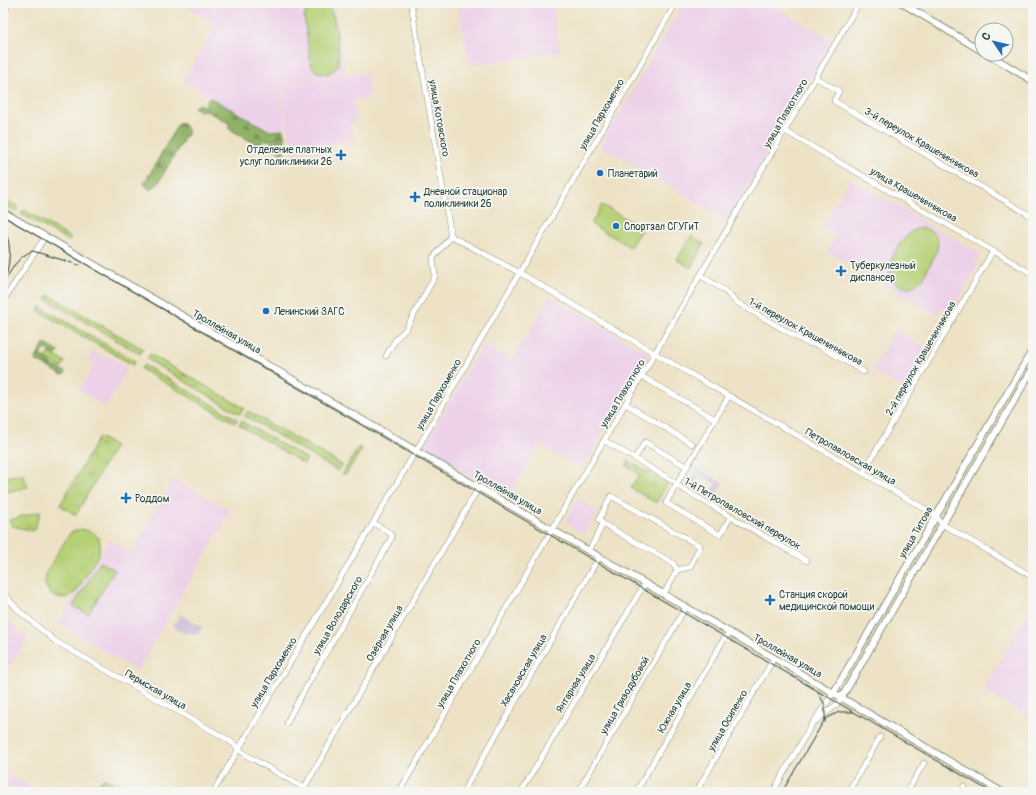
<svg xmlns="http://www.w3.org/2000/svg" width="1036" height="795" viewBox="0 0 1036 795" font-family="Pangolin,sans-serif">
<defs>
<pattern id="grass-tufts" width="24" height="20" patternUnits="userSpaceOnUse"><rect width="24" height="20" fill="#b6d075"/><path d="M3 7l-1-3M5 7V3M7 7l1-3M15 17l-1-3M17 17v-4M19 17l1-3" fill="none" stroke="#93aa61"/></pattern>
<pattern id="forest-firs" width="22" height="20" patternUnits="userSpaceOnUse"><rect width="22" height="20" fill="#90b266"/><path d="M5 1l3.5 6h-7zM16 11l3.5 6h-7z" fill="#759255"/></pattern>
</defs>
<rect width="100%" height="100%" fill="#f6f6f2"/>
<filter id="ink" filterUnits="userSpaceOnUse"><feTurbulence type="fractalNoise" baseFrequency=".025" numOctaves="2"/><feDisplacementMap in="SourceGraphic" scale="8" xChannelSelector="R" yChannelSelector="G"/><feConvolveMatrix kernelMatrix="1 2 1 2 8 2 1 2 1" color-interpolation-filters="sRGB"/></filter>
<filter id="wash" filterUnits="userSpaceOnUse"><feTurbulence type="fractalNoise" baseFrequency=".012" numOctaves="4" result="noise"/><feDisplacementMap in="SourceGraphic" scale="16" xChannelSelector="R" yChannelSelector="G"/><feGaussianBlur stdDeviation="0.9" result="paint"/><feColorMatrix in="noise" values="0 0 0 0 0 0 0 0 0 0 0 0 0 0 0 0 0 1.4 0 .05"/><feComposite in="paint" operator="in"/></filter>
<g filter="url(#wash)">
<rect width="100%" height="100%" fill="#ede2c5"/>
<g fill="#edd1e9">
<polygon points="179,3 333,3 345,75 280,86 286,128 270,131 183,81 216,24"/>
<polygon points="482,3 552,3 560,52 470,65 458,7"/>
<polygon points="683,3 768,3 832,40 728,220 600,146"/>
<polygon points="366,72 370,98 354,100 356,122 351,123 354,140 313,147 313,150 292,153 281,88"/>
<polygon points="850,179 981,254 976,264 978,265 951,314 940,308 936,314 827,252 836,236 822,228"/>
<polygon points="550,296 649,354 582,469 540,445 507,498 422,448 483,344 512,361"/>
<polygon points="895,330 931,351 908,391 872,370"/>
<polygon points="93,351 104,358 106,355 128,368 106,407 79,390 95,364 88,360"/>
<polygon points="174,479 231,511 137,671 59,623 109,540 131,553"/>
<polygon points="578,499 598,511 584,534 565,522"/>
<polygon points="1033,604 1033,719 983,690"/>
<polygon points="3,617 28,638 3,676"/>
<polygon points="3,771 38,792 3,792"/>
</g>
<g fill="#ccbfd4">
<polygon points="697,468 723,483 713,501 697,491 699,487 710,494 716,484 700,475 692,488 687,486"/>
<polygon points="180,614 202,627 198,634 183,633 173,626"/>
</g>
<g fill="url(#grass-tufts)" stroke="#6a8654">
<polygon points="3,198 18,207 16,211 3,204"/>
<polygon points="24,210 71,238 69,241 21,214"/>
<polygon points="49,295 143,349 140,354 46,299"/>
<polygon points="40,307 135,361 133,365 38,311"/>
<polygon points="49,352 65,362 61,368 45,358"/>
<polygon points="150,354 244,408 240,414 147,359"/>
<polygon points="144,365 237,419 235,423 141,369"/>
<polygon points="248,411 342,465 338,471 245,416"/>
<polygon points="241,421 307,459 304,464 239,425"/>
<polygon points="99,437 115,446 76,515 60,505"/>
<polygon points="359,447 362,449 346,474 342,474"/>
<polygon points="629,461 668,484 656,503 631,488 639,474 626,466"/>
<polygon points="41,511 34,531 12,526 9,520"/>
<polygon points="105,779 130,792 105,792 97,788 100,782"/>
</g>
<g fill="url(#forest-firs)" stroke="#58784d">
<polygon points="209,97 270,131 283,130 284,134 272,141 262,139 264,143 259,146 228,128 230,124 205,110 201,112 194,107 199,104 204,107"/>
<polygon points="182,123 188,129 188,132 157,185 150,190 144,184 178,124"/>
<polygon points="285,135 285,148 283,155 269,145"/>
<polygon points="44,343 59,352 56,355 45,349 40,355 55,367 66,372 65,374 62,375 35,360"/>
</g>
<g fill="#b6d075" stroke="#6a8654">
<path d="M317,4C323,4 328,6 331,11C336,19 341,60 337,68L327,74L317,72L311,65L304,17L308,8Z"/>
<polygon points="602,205 642,228 630,247 591,224"/>
<path d="M921,228C948,232 937,253 928,268C925,274 922,282 915,285C911,288 905,288 901,286C874,276 902,230 921,228Z"/>
<polygon points="691,236 704,244 691,268 677,260"/>
<polygon points="22,473 28,487 3,493 3,478"/>
<polygon points="81,529 93,532 98,537 100,542 99,554 76,592 67,598 55,597 50,594 45,584 46,572 70,533"/>
<polygon points="100,562 115,570 88,614 73,606"/>
</g>
</g>
<g filter="url(#ink)">
<g fill="none" stroke-linecap="round" stroke-linejoin="round">
<g stroke="#86907c" stroke-width="6">
<g id="minor">
<polyline points="411,3 451,236"/>
<polyline points="3,13 9,3"/>
<polyline points="816,78 839,91 834,101 1033,217"/>
<polyline points="785,131 1033,274"/>
<polyline points="451,236 520,273 656,354 927,510 936,516 942,524 1033,577"/>
<polyline points="701,276 724,290 736,302 807,343 818,345 864,372"/>
<polyline points="3,301 45,237"/>
<polyline points="386,356 396,339 406,329 435,276 433,258 451,236"/>
<polyline points="643,377 715,419"/>
<polyline points="729,396 676,485 807,561"/>
<polyline points="626,404 692,444"/>
<polyline points="605,441 673,481"/>
<polyline points="635,458 645,442 687,467"/>
<polyline points="863,473 993,251"/>
<polyline points="676,485 666,503 720,535 731,516"/>
<polyline points="603,524 599,519 611,496 700,546 690,567 677,570"/>
<polyline points="589,551 603,524 673,563 677,570 664,594"/>
<polyline points="3,589 5,595 18,610 55,641 230,741 246,755 311,792"/>
<polyline points="816,721 836,705 842,697"/>
<polyline points="287,723 292,712 392,537 390,533 373,523"/>
<polyline points="304,788 479,487"/>
<polyline points="213,792 416,451 676,3"/>
<polyline points="399,792 859,3"/>
<polyline points="463,792 599,557"/>
<polyline points="521,792 645,583"/>
<polyline points="578,792 686,607"/>
<polyline points="636,792 724,639 730,632"/>
<polyline points="696,792 774,658"/>
<polyline points="773,792 812,724 834,692"/>
<polyline points="848,792 880,737"/>
<polyline points="907,792 924,763"/>
<polyline points="961,792 964,786"/>
</g>
</g>
<g stroke="#86907c" stroke-width="8">
<g id="major">
<polyline points="902,3 982,51"/>
<polyline points="988,54 1033,81"/>
<polyline points="3,212 774,658 1002,792"/>
<polyline points="834,692 1033,349"/>
<polyline points="842,697 1033,368"/>
</g>
</g>
<use href="#minor" stroke="#fff" stroke-width="5"/>
<use href="#major" stroke="#fff" stroke-width="6"/>
<g stroke="#1f3d34" stroke-width="1">
<polyline points="3,216 991,792"/>
<path d="M3,227C12,243 10,256 7,273"/>
<path d="M3,284C11,271 17,256 33,251L79,265"/>
<polyline points="818,692 825,705 825,722"/>
<polyline points="782,792 825,719 839,712 853,712"/>
</g>
</g>
</g>
<g fill="#1f6fb2" stroke="#f6f6f2" stroke-width="1.5">
<path d="M339 149h4v4h4v4h-4v4h-4v-4h-4v-4h4z"/>
<circle cx="600" cy="173" r="4"/>
<path d="M413 191h4v4h4v4h-4v4h-4v-4h-4v-4h4z"/>
<circle cx="616" cy="226" r="4"/>
<path d="M839 265h4v4h4v4h-4v4h-4v-4h-4v-4h4z"/>
<circle cx="266" cy="311" r="4"/>
<path d="M124 492h4v4h4v4h-4v4h-4v-4h-4v-4h4z"/>
<path d="M768 594h4v4h4v4h-4v4h-4v-4h-4v-4h4z"/>
</g>
<g text-anchor="middle" stroke-width="3.5" stroke-linejoin="round" paint-order="stroke">
<g font-size="10" fill="#1f3d34" stroke="#f6f6f2">
<text transform="translate(785 113) rotate(-60)" y="4">улица Плахотного</text>
<text transform="translate(601 114) rotate(-60)" y="4">улица Пархоменко</text>
<text transform="translate(440 118) rotate(80)" y="4">улица Котовского</text>
<text transform="translate(922 142) rotate(30)" y="4">3-й переулок Крашенинникова</text>
<text transform="translate(914 194) rotate(30)" y="4">улица Крашенинникова</text>
<text transform="translate(227 331) rotate(30)" y="4">Троллейная улица</text>
<text transform="translate(806 331) rotate(29)" y="4">1-й переулок Крашенинникова</text>
<text transform="translate(920 358) rotate(-60)" y="4">2-й переулок Крашенинникова</text>
<text transform="translate(622 393) rotate(-59)" y="4">улица Плахотного</text>
<text transform="translate(438 394) rotate(-60)" y="4">улица Пархоменко</text>
<text transform="translate(851 456) rotate(30)" y="4">Петропавловская улица</text>
<text transform="translate(508 492) rotate(30)" y="4">Троллейная улица</text>
<text transform="translate(743 513) rotate(30)" y="4">1-й Петропавловский переулок</text>
<text transform="translate(915 532) rotate(-60)" y="4">улица Титова</text>
<text transform="translate(337 615) rotate(-60)" y="4">улица Володарского</text>
<text transform="translate(384 633) rotate(-60)" y="4">Озёрная улица</text>
<text transform="translate(788 655) rotate(30)" y="4">Троллейная улица</text>
<text transform="translate(523 670) rotate(-60)" y="4">Хасановская улица</text>
<text transform="translate(273 672) rotate(-59)" y="4">улица Пархоменко</text>
<text transform="translate(458 673) rotate(-60)" y="4">улица Плахотного</text>
<text transform="translate(575 683) rotate(-59)" y="4">Янтарная улица</text>
<text transform="translate(156 689) rotate(30)" y="4">Пермская улица</text>
<text transform="translate(624 695) rotate(-60)" y="4">улица Гризодубовой</text>
<text transform="translate(674 707) rotate(-60)" y="4">Южная улица</text>
<text transform="translate(727 720) rotate(-60)" y="4">улица Осипенко</text>
</g>
<g font-size="10" fill="#1f3d34" stroke="#f6f6f2" text-anchor="start">
<text x="332" y="153" text-anchor="end">Отделение платных<tspan x="332" dy="12">услуг поликлиники 26</tspan></text>
<text x="608" y="177">Планетарий</text>
<text x="424" y="195">Дневной стационар<tspan x="424" dy="12">поликлиники 26</tspan></text>
<text x="624" y="230">Спортзал СГУГиТ</text>
<text x="850" y="269">Туберкулезный<tspan x="850" dy="12">диспансер</tspan></text>
<text x="274" y="315">Ленинский ЗАГС</text>
<text x="135" y="502">Роддом</text>
<text x="779" y="598">Станция скорой<tspan x="779" dy="12">медицинской помощи</tspan></text>
</g>
</g>
<rect width="1036" height="795" fill="none" stroke="#f6f6f2" stroke-width="16"/>
<g transform="translate(994 42) rotate(305)"><circle r="19" fill="#f6f6f2" stroke="#a0aca6"/>
<path d="M0-3L7 15L0 10L-7 15Z" fill="#1f6fb2"/>
<text y="-6" font-size="11" font-weight="bold" text-anchor="middle" fill="#1f3d34">С</text>
</g>
</svg>
